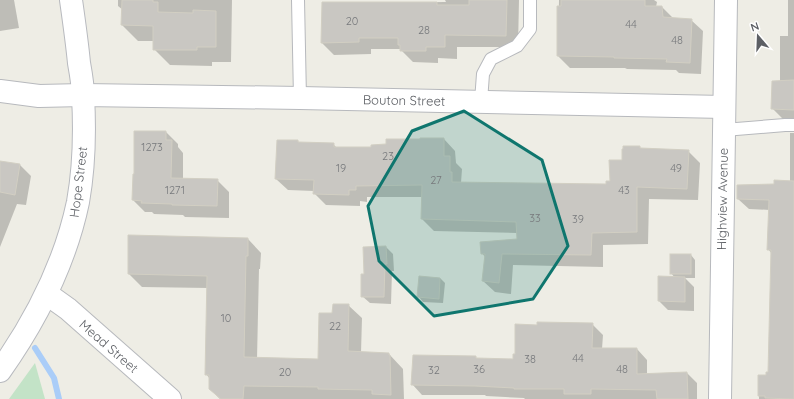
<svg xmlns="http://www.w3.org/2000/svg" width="794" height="399" viewBox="0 0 794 399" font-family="Quicksand,sans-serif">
<rect width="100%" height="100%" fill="#eeede5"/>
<polygon fill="#c3e3c7" points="35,363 45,399 9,399"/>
<g fill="#0003">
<polygon points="0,0 14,0 19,28 0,31"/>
<polygon points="118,0 232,0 231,62 212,62 212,66 170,65 154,49 154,41 138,41 122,25 123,10 118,6"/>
<polygon points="445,0 519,0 518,47 457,47 457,59 438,58 438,63 413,62 401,50 401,49 371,49 371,54 334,55 322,43 323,3 446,2"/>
<polygon points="559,0 654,0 657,2 656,7 662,7 674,19 691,20 703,31 701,74 679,73 676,70 627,69 625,68 570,68 558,56"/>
<polygon points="788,0 794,0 794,121 793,120 783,119 772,108 780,82 780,36 788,36"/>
<polygon points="166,132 178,144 178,147 183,153 183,179 217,180 229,192 229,218 185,217 183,215 154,214 152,212 145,212 133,200"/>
<polygon points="790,133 794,133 794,399 759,399 759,376 767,376 769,373 772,254 768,249 770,210 749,209 738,199 775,185 790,182"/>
<polygon points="444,139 455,151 456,163 462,169 461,183 607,185 611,182 623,161 639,147 642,149 688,151 700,163 698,200 649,199 648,244 603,245 603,267 513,265 511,294 495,292 483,281 485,257 482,253 518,239 517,233 434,231 422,219 422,197 367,197 367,202 360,201 360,206 326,205 314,193 314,191 288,190 276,179 298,141 299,143 333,144 337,148 372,148"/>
<polygon points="0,162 20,165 31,176 26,205 17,204 0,247"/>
<polygon points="248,239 261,253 260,269 259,269 257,359 319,360 333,314 348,305 362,318 361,353 389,354 403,369 404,399 220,399 210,389 210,379 206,374 208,288 142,287 129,274"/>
<polygon points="386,247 393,254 394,271 392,271 391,304 370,303 362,296"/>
<polygon points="691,255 695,260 695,278 685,278 694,287 694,311 668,310 659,301 675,278 671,273"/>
<polygon points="420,277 440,278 445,283 443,303 423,302 419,297"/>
<polygon points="592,324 603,335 602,349 637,349 647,360 647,374 687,373 697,383 697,399 525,399 524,398 486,396 485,395 422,395 412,384 475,357 478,359 514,360 516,355 538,326"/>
</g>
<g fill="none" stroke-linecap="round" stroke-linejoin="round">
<polyline stroke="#aacdf8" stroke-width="6" points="35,348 54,378 59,399"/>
</g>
<g fill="#c9c7c2" stroke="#d2cfc3">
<polygon points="122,0 153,0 153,2 158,2 158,12 193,13 193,10 216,11 216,47 197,47 197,50 153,50 153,26 121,25"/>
<polygon points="469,0 507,0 506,36 445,35 445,47 426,47 426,51 400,51 400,45 398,45 398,38 359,38 359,42 321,43 322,2 437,2 437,5 469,5"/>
<polygon points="561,0 645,0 645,6 662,6 663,17 692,19 690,63 666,62 667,59 614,58 614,57 557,56 557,6 561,6"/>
<polygon points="794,80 794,110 771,109 772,81"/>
<polygon points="134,131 166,131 166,140 172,140 171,178 218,179 217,206 172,205 172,204 141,203 142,201 132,200 133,174 134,174"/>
<polygon points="420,138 444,138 444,156 450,156 450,172 452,172 452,182 606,184 606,181 610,181 609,160 622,160 622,149 623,149 623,146 640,146 640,148 689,150 687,189 637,187 637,232 592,233 591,255 502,254 499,283 482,281 485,254 481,254 480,242 517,239 516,222 421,219 422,185 356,186 356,190 349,190 349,195 313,194 314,180 275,179 277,140 298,140 298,142 334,143 334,147 371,147 371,145 386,144 386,139 420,139"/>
<polygon points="0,161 20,164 15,195 0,192"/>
<polygon points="774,180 794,181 794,399 765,398 765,396 758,396 758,375 766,375 766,372 768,372 771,250 767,250 769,200 737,199 737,185 774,184"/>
<polygon points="128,235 248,238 248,256 246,256 244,357 318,359 319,313 332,313 333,304 349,304 348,351 389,353 389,355 390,355 391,395 372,394 372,390 318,389 318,387 244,386 243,399 221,399 209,389 209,375 205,375 207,276 128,274"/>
<polygon points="386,246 387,264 385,264 384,297 361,297 361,274 364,274 363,247"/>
<rect x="670" y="254" width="21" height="20"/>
<polygon points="419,276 440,278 439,299 417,297"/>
<polygon points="658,276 685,277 685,302 658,301"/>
<polygon points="537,322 593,323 592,348 637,348 637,374 687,372 688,399 657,399 656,390 591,389 591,394 564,394 564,389 514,389 514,388 475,386 411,385 413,355 476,356 476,358 513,359 513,354 515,354 515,324 537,325"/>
</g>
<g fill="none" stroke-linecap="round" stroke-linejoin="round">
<g stroke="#b7b9bd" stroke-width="14">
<g id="service">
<polyline points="298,0 300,98"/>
<polyline points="481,101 483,74 491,59 517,46 530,29 530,0"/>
<polyline points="724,130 785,125 794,125"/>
</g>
</g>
<g stroke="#b7b9bd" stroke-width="24">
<g id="minor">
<polyline points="0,91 39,96 83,95 300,98 724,107"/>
<polyline points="47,294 68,309 170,399"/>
<polyline points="720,399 726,0"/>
</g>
</g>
<g stroke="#b8babf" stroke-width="24">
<path id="secondary" d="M0,371C36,320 65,264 78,202C84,168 85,131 83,96C83,85 81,74 79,63C77,42 74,21 71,0"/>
</g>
<use href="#service" stroke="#fff" stroke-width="12"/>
<use href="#minor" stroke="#fff" stroke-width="22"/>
<use href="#secondary" stroke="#fff" stroke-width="22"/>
</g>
<path fill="#0f766e" fill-opacity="0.2" stroke="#0f766e" stroke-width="3" stroke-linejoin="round" d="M464,111L542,160L568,246L533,299L434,316L379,261L368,206L412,131Z"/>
<g text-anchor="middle" stroke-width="3.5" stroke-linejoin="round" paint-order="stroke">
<g font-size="11" fill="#77797c">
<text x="352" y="25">20</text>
<text x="631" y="28">44</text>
<text x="424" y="34">28</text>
<text x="677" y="44">48</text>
<text x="152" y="151">1273</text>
<text x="388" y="160">23</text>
<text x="341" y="172">19</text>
<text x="676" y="172">49</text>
<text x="436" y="184">27</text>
<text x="175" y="194">1271</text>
<text x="624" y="194">43</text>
<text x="535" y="222">33</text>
<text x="578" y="223">39</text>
<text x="226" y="322">10</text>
<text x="335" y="330">22</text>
<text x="578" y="362">44</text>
<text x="530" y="363">38</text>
<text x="479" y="373">36</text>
<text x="622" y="373">48</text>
<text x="434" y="374">32</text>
<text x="285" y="376">20</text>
</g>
<g font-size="13" fill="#5c5f64" stroke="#fff">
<text transform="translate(404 100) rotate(1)" y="5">Bouton Street</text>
<text transform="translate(78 182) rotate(-83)" y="5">Hope Street</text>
<text transform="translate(722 199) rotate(-89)" y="5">Highview Avenue</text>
<text transform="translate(109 346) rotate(41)" y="5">Mead Street</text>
</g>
</g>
<g transform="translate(758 36) rotate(341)" stroke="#ffffff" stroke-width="3" paint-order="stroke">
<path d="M0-3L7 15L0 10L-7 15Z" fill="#5c5f64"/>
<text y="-6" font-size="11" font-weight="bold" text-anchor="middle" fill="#5c5f64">N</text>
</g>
</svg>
